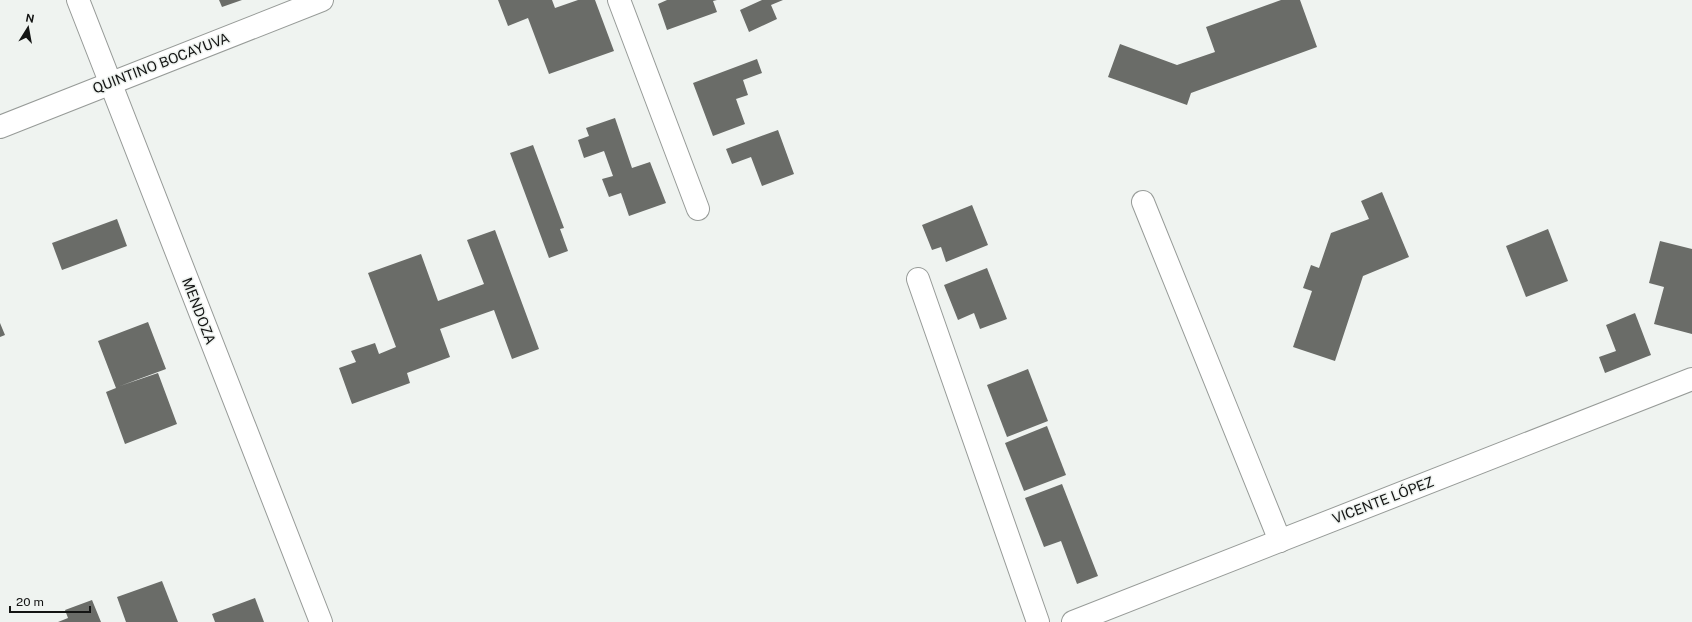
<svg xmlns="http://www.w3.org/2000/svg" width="1692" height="622" viewBox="0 0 1692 622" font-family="'Public Sans',sans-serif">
<rect width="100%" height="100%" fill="#eff3f0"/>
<g fill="#6a6c68">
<polygon points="219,0 242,0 222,7"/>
<polygon points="498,0 552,0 555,8 578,0 595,0 614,51 549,74 528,18 508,26"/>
<polygon points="667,0 717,0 713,1 717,12 667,30 658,4"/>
<polygon points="762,0 783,0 771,5 777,19 749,32 740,10"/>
<polygon points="1281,0 1300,0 1317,47 1191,93 1187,105 1108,77 1120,44 1177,65 1215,52 1206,27"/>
<polygon points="757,59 762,73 743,80 748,95 736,99 745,124 713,136 693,83"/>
<polygon points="615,118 632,168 650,162 666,203 629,216 621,193 609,197 602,179 613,176 604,151 584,158 578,140 589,136 586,128"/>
<polygon points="778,130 794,174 762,186 751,157 732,164 726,149"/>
<polygon points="533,145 564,228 560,229 568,251 549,258 510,153"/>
<polygon points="1382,192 1409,257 1363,276 1335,361 1293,347 1312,291 1303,288 1311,265 1319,268 1331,233 1369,219 1361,201"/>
<polygon points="972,205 988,245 946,262 941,247 932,250 922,225"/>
<polygon points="117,219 127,246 62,270 52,243"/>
<polygon points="1548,229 1568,281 1526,297 1506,246"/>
<polygon points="495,230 539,349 512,359 494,310 440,329 450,357 407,373 410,383 352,404 339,368 356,362 351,351 375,343 379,354 396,347 368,273 421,254 438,301 484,284 467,240"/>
<polygon points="1660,241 1692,249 1692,334 1654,324 1664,287 1649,283"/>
<polygon points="987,268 1007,319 980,329 974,313 958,320 944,285"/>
<polygon points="1635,313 1651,355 1605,373 1599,357 1616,351 1606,325"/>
<polygon points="148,322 166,369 120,386 158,373 177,424 125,444 106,392 116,388 98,341"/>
<polygon points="0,323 5,335 0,337"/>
<polygon points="1028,369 1048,421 1007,437 987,385"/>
<polygon points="1047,426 1066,475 1024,491 1005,443"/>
<polygon points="1062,484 1098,576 1077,584 1061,541 1044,547 1025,498"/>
<polygon points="162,581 178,622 126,622 117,597"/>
<polygon points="255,598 264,622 215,622 212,614"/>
<polygon points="92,600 101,622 58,622 68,618 65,610"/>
</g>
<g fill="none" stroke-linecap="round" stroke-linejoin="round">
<g stroke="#979b98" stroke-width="24">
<g id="minor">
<polyline points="78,0 321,622"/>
<polyline points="619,0 698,209"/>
<polyline points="0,127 322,0"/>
<polyline points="1143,202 1280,541"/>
<polyline points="918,279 1038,622"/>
<polyline points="1073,622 1692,379"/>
</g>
</g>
<use href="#minor" stroke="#fff" stroke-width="22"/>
</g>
<g text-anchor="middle" stroke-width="3" stroke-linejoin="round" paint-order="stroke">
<g font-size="14" fill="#141514" stroke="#eff3f0">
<text transform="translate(161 63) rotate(-21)" y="5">QUINTINO BOCAYUVA</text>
<text transform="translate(199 311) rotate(69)" y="5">MENDOZA</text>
<text transform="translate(1383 500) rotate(-21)" y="5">VICENTE LÓPEZ</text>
</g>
</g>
<g transform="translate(28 28) rotate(11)" stroke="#eff3f0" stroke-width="3" paint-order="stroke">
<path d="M0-3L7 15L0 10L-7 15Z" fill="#141514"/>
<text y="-6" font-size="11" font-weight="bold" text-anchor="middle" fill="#141514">N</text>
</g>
<path d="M10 606v6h80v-6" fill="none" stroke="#141514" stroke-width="2"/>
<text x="16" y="606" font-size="12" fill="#141514" stroke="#eff3f0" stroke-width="3" paint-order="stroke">20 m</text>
</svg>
